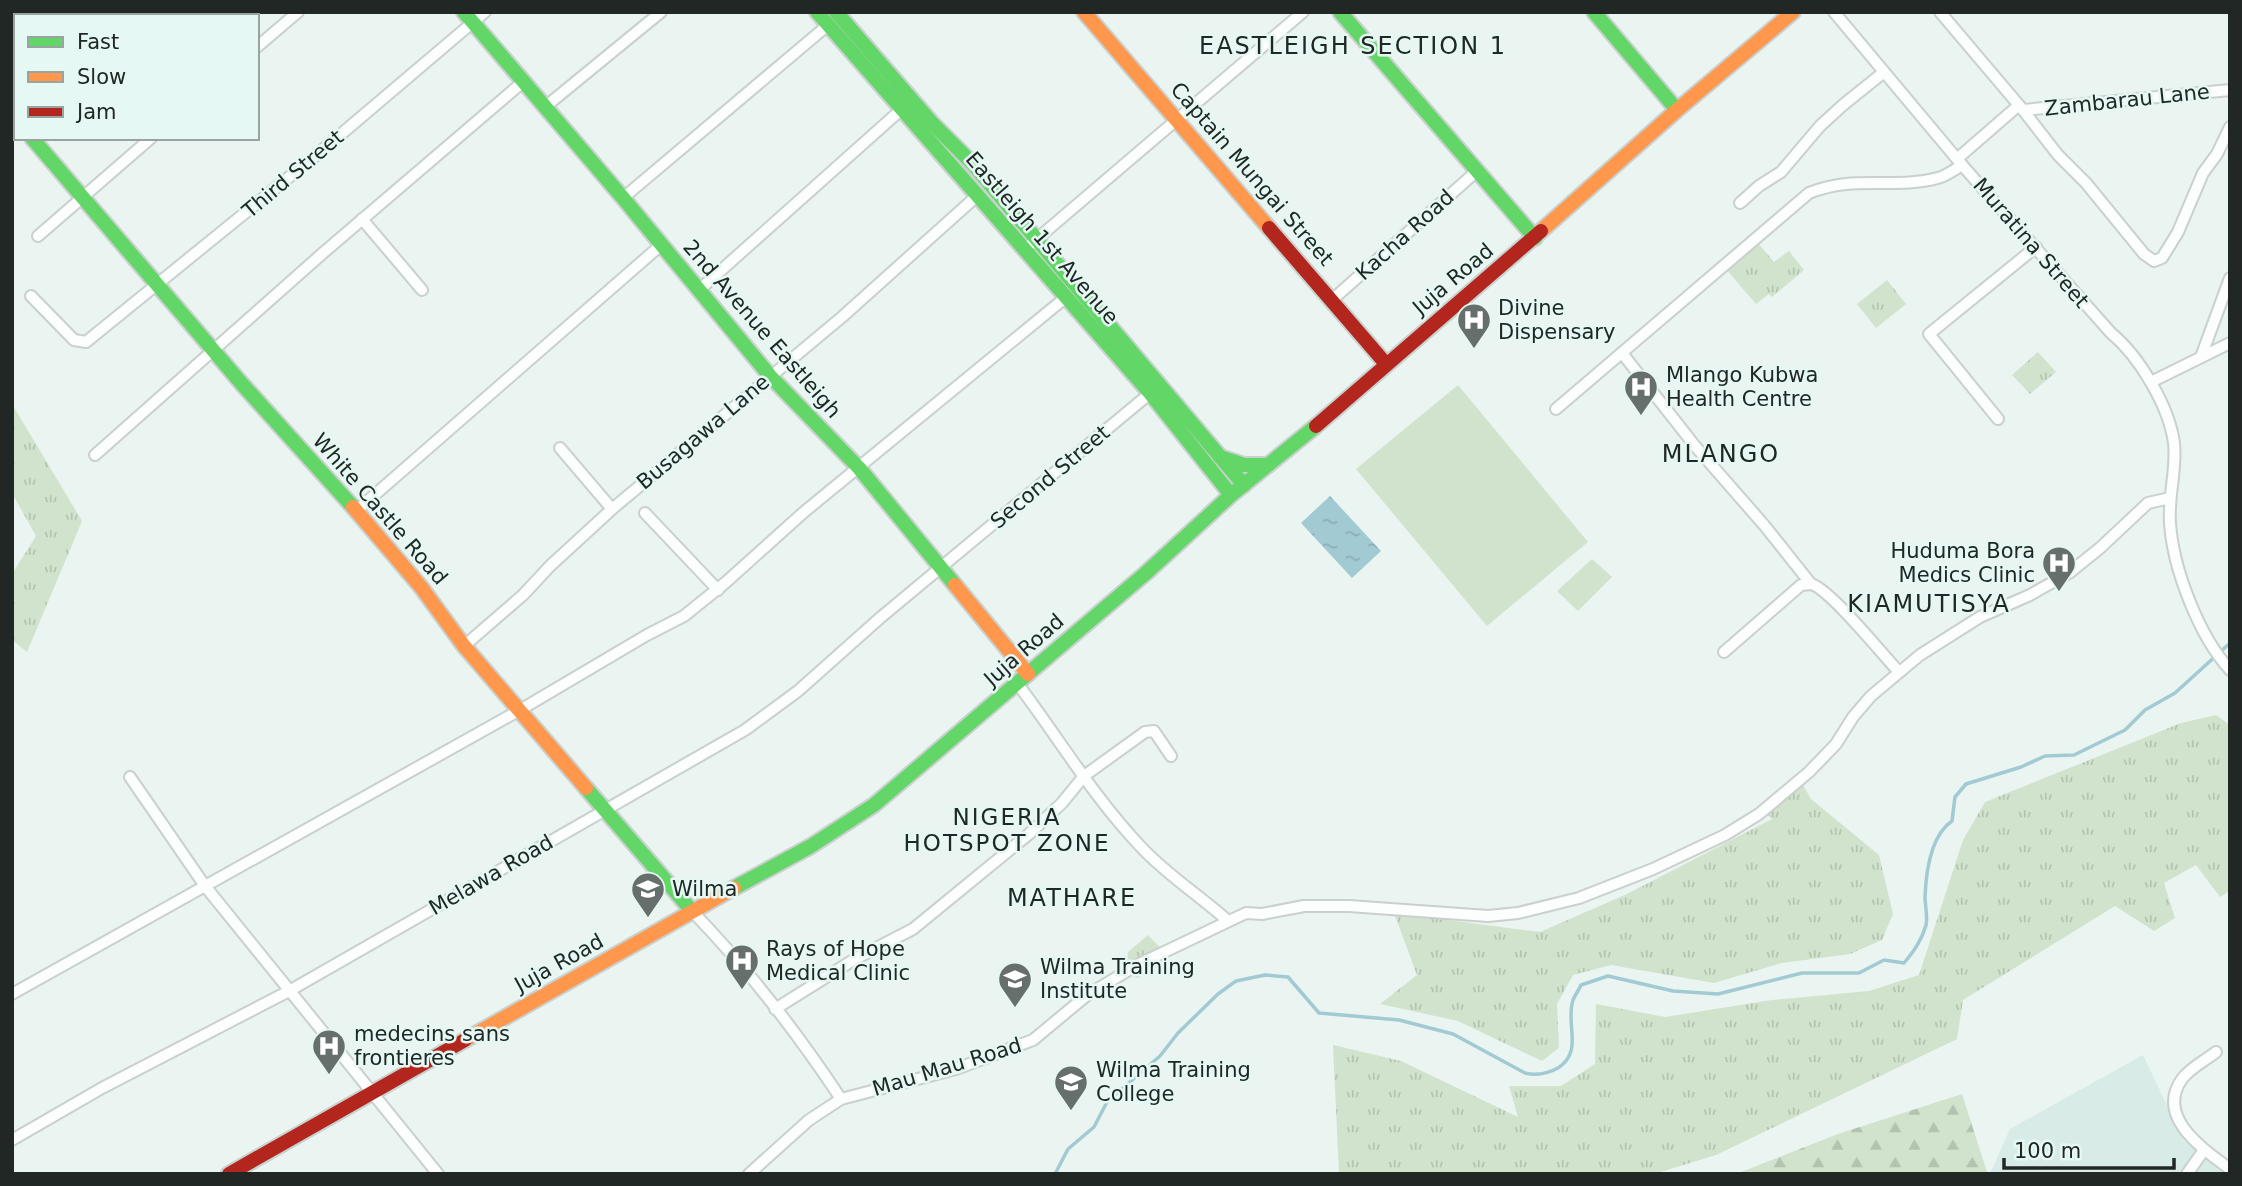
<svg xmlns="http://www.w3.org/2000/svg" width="2242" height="1186" viewBox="0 0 2242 1186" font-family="'DejaVu Sans',sans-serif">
<defs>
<pattern id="grass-tufts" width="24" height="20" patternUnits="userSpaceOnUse" patternTransform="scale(1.75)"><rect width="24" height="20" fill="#d1e3cd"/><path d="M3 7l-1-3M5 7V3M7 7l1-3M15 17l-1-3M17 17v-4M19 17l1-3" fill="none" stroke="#b3c3b0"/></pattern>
<pattern id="forest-firs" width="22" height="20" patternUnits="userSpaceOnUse" patternTransform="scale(1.75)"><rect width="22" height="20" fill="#d1e3cd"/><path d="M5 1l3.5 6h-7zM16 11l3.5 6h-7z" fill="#b3c3b0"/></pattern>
<pattern id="water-ripples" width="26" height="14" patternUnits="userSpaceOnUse" patternTransform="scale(1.75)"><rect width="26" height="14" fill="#a2cad3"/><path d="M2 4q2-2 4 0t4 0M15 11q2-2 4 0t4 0" fill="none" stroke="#8baeb5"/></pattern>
</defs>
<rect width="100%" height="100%" fill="#eaf4f1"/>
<polygon fill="#d8ebe6" points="2143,1055 2184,1141 2229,1174 1990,1174 2010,1129"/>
<g fill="url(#grass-tufts)">
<polygon points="1757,242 1774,262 1789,251 1804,270 1772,297 1769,294 1756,304 1725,268"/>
<polygon points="1887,280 1906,304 1876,328 1857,304"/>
<polygon points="2038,352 2056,372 2030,394 2012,375"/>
<polygon points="12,404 82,521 27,652 12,640 12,574 36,536 12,493"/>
<polygon points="2216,715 2230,725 2230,891 2220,897 2196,865 2164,883 2175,918 2154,931 2115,906 1963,1000 1957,1039 1716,1155 1654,1174 1339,1174 1333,1045 1401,1061 1518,1117 1509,1086 1561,1086 1595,1064 1596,1004 1665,1017 1772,1000 1869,991 1919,975 1963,840 1985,802 2181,723"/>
<polygon points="1803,785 1811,799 1879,855 1893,914 1882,940 1850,954 1782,963 1714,983 1611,965 1573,975 1557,1004 1559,1048 1542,1061 1458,1021 1380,1004 1417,975 1394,913 1540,932 1627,894 1772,819 1768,815"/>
<polygon points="1148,935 1167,955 1156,968 1138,978 1126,974 1128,952"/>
</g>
<polygon fill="url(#forest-firs)" points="1962,1094 1987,1172 1736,1174 1838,1134"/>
<g fill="#d1e3cd">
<polygon points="1458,385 1588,542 1487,626 1356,469"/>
<polygon points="1592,559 1612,577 1578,611 1557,591"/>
</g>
<polygon fill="url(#water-ripples)" points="1330,496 1381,551 1352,578 1301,523"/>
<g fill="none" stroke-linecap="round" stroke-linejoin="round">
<path stroke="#a2cad3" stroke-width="3.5" d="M1055,1174L1068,1149L1094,1127L1107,1102L1160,1056L1178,1033L1218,994L1236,981L1265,975L1288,977L1319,1013L1399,1020L1453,1034L1525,1073C1537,1076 1547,1074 1558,1068C1584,1051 1565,1024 1573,1000C1575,995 1579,990 1581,985L1608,976L1673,991L1718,994L1802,973H1859L1884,960L1904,963C1914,951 1922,940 1926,925C1928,916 1925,906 1925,897C1926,872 1930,836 1952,821L1955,797L1966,784L2021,767L2045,756L2074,755L2125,730L2145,710L2175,693L2230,643"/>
<g stroke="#c9d0ce" stroke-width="14">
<g id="street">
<path d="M1834,12L1962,165L2111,333C2139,356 2169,406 2174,443C2177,469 2168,496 2170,523C2173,569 2199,636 2230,670"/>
<polyline points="1940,12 2023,110 2058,155 2086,183 2144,254 2154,261 2162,258 2178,232 2203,173 2217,154 2230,127"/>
<polyline points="111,16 115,12"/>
<polyline points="257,47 298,12"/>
<polyline points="12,100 16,97"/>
<polyline points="545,107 661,12"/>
<polyline points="2023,110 2230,90"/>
<polyline points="1958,158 2019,105"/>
<polyline points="623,198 828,25"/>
<polyline points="1740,203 1759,186 1781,172 1820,126 1843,105 1884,72"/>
<polyline points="362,219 422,290"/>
<polyline points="38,236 151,138"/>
<polyline points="1031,244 1303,12"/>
<polyline points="699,290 903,108"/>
<polyline points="31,296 74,340 86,342 320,152 485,12"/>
<polyline points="1332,300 1478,170"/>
<path d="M1622,353L1695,446L1764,525L1811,584C1830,589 1882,654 1899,672"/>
<polyline points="2201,357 2230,278"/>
<polyline points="2151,382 2230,343"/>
<path d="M1556,409L1809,193C1855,174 1893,190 1938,178C1946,176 1954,170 1962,165"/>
<polyline points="1998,419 1929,334 2036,247"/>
<polyline points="560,448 612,509"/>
<polyline points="95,455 323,253 524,81"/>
<polyline points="355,512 661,245"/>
<polyline points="645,513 718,590"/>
<polyline points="464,646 523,595 550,566 612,509 842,317 978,195"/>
<polyline points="1724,652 1801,585 1811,584"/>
<path d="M1017,683C1058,737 1094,798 1141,847C1167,875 1199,895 1228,921"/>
<polyline points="130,777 205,886 438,1174"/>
<path d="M692,911C746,967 798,1034 841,1099"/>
<polyline points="12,994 520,710 647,635 684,616 725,583 804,512 1065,298"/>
<polyline points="775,1009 855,959 913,929 1029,834 1062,803 1084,776 1145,732 1154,731 1171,756"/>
<path d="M2216,1052C2206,1060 2190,1068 2182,1079C2155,1117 2203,1149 2230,1169"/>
<polyline points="12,1140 102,1088 289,991 745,730 798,691 880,618 1154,390"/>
<polyline points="749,1174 809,1120 841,1099 956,1069 1033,1040 1086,996 1137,965 1246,913 1262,914 1304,906 1349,906 1488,916 1518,913 1579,898 1653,869 1725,835 1759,814 1809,772 1836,744 1853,717 1871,696 1920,655 1980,617 2030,595 2069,573 2100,548 2148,503 2170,498"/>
<polyline points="2187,1174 2204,1150"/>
</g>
</g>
<g stroke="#c9d0ce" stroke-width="18">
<g id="fast">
<polyline points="464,12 623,198 770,376 859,468 955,585"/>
<polyline points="817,12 1150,393 1231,495"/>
<polyline points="836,12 932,123 973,164 1244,485"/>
<polyline points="1340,12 1535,238"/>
<polyline points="1594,12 1677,110"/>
<polyline points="12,116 16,120"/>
<polyline points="32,138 242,384 353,507"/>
<polyline points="1220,457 1244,465 1268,465"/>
<polyline points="586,788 692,911"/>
<polyline points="734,888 811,846 874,805 1146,573 1231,495 1316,426"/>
</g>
</g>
<g stroke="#c9d0ce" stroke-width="18">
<g id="slow">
<polyline points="1084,12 1269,228"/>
<polyline points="1541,231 1677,110 1793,12"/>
<polyline points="353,507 421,587 464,646 586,788"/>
<polyline points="955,585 1028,674"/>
<polyline points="465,1040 734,888"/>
</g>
</g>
<g stroke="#c9d0ce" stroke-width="18">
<g id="jam">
<polyline points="1269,228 1386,364"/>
<polyline points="1316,426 1541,231"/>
<polyline points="229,1174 465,1040"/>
</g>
</g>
<use href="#street" stroke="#fcfdfd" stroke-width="10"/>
<use href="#fast" stroke="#63d668" stroke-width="14"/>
<use href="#slow" stroke="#ff974d" stroke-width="14"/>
<use href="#jam" stroke="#b3261e" stroke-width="14"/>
</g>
<defs>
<g id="hospital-pin" transform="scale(1.75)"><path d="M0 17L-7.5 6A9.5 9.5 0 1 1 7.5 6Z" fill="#676f6c" stroke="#e6f8f3"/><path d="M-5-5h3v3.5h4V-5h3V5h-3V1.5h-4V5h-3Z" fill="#fff"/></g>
<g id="university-pin" transform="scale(1.75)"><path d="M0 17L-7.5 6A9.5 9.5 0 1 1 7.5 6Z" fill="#676f6c" stroke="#e6f8f3"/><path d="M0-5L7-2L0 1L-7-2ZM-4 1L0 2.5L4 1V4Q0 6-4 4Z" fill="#fff"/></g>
</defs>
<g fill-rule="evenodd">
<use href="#hospital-pin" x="1474" y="320"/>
<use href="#hospital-pin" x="1641" y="387"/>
<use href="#hospital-pin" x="2059" y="563"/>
<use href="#university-pin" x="648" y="889"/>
<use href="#hospital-pin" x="742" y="961"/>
<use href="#university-pin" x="1015" y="979"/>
<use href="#hospital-pin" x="329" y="1046"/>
<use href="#university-pin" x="1071" y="1082"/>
</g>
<g text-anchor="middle" stroke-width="5" stroke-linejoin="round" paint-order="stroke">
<g font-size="21" fill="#202725" stroke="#e6f8f3">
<text transform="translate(2127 100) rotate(-6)" y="7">Zambarau Lane</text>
<text transform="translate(293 174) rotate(-40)" y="7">Third Street</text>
<text transform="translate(1252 174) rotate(49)" y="7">Captain Mungai Street</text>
<text transform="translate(1405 235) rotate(-42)" y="7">Kacha Road</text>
<text transform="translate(1042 238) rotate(49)" y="7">Eastleigh 1st Avenue</text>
<text transform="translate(2031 243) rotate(49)" y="7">Muratina Street</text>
<text transform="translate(1453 279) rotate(-40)" y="7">Juja Road</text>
<text transform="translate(762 329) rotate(49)" y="7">2nd Avenue Eastleigh</text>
<text transform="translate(703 432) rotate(-40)" y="7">Busagawa Lane</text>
<text transform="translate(1050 477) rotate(-40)" y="7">Second Street</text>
<text transform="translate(380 509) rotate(49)" y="7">White Castle Road</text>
<text transform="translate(1024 650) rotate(-41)" y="7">Juja Road</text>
<text transform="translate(491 875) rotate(-30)" y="7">Melawa Road</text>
<text transform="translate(559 963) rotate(-29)" y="7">Juja Road</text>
<text transform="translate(947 1067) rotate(-17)" y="7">Mau Mau Road</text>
</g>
<g font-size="21" fill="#202725" stroke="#e6f8f3" text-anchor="start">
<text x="1498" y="315">Divine<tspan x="1498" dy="24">Dispensary</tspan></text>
<text x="1666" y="382">Mlango Kubwa<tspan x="1666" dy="24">Health Centre</tspan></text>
<text x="2035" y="558" text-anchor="end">Huduma Bora<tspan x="2035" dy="24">Medics Clinic</tspan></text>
<text x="672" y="896">Wilma</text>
<text x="766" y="956">Rays of Hope<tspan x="766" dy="24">Medical Clinic</tspan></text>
<text x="1040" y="974">Wilma Training<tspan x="1040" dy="24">Institute</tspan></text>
<text x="354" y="1041">medecins sans<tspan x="354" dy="24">frontieres</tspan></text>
<text x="1096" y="1077">Wilma Training<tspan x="1096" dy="24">College</tspan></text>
</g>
<g font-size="23" letter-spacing="2" fill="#202725" stroke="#e6f8f3">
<text x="1007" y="825">NIGERIA<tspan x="1007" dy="26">HOTSPOT ZONE</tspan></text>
</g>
<g font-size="24" letter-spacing="2" fill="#202725" stroke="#e6f8f3">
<text x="1353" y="54">EASTLEIGH SECTION 1</text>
<text x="1721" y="462">MLANGO</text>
<text x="1929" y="612">KIAMUTISYA</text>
<text x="1072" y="906">MATHARE</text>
</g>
</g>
<rect width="2242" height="1186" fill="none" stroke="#202725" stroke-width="28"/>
<rect x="14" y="14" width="245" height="126" fill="#e6f8f3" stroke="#97a4a1" stroke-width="2"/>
<rect x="28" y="37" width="35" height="10" fill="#63d668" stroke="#97a4a1" stroke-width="2"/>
<text x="77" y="49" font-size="21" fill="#202725">Fast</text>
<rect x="28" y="72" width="35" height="10" fill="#ff974d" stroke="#97a4a1" stroke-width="2"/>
<text x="77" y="84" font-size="21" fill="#202725">Slow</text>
<rect x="28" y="107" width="35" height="10" fill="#b3261e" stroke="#97a4a1" stroke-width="2"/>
<text x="77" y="119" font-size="21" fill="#202725">Jam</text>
<path d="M2004 1158v10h170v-10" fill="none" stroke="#202725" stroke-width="3.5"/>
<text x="2014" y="1158" font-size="21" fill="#202725" stroke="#e6f8f3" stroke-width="5" paint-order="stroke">100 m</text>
</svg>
